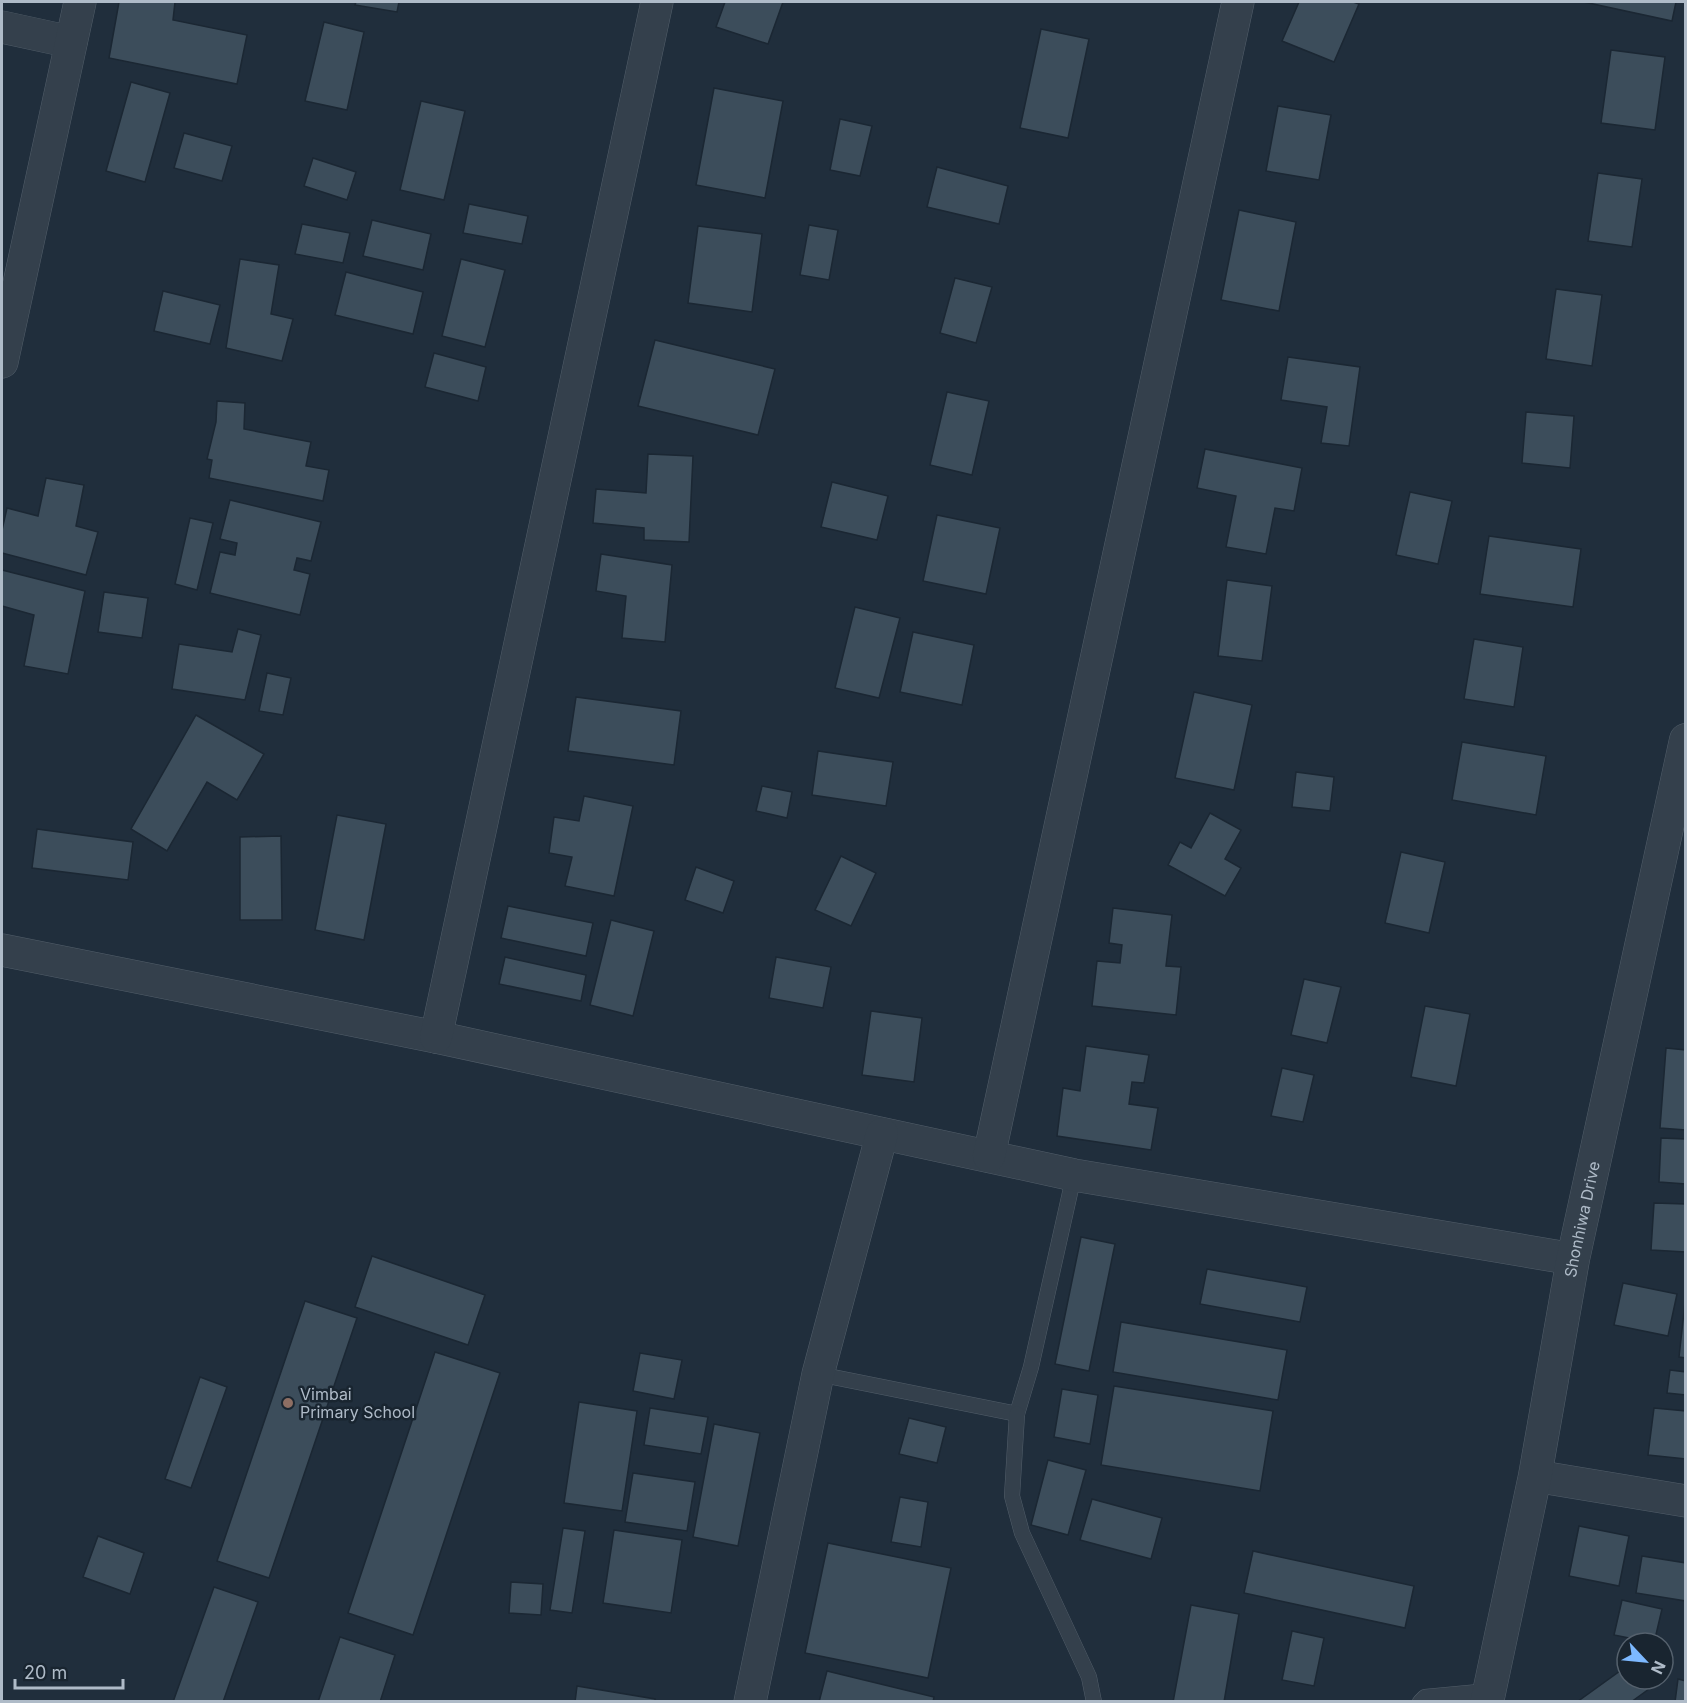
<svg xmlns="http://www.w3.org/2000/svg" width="1687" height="1703" viewBox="0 0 1687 1703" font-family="Inter,sans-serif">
<rect width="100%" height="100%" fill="#202e3c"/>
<g fill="#3c4d5b" stroke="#1b2733" stroke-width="1.5">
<polygon points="119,2 175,2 173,20 247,35 237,84 109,58"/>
<polygon points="356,2 399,2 397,12 355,5"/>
<polygon points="725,2 783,2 768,44 716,27"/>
<polygon points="1299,2 1353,2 1359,4 1334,62 1282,41"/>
<polygon points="1584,2 1676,2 1672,21"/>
<polygon points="324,22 364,32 347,110 305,101"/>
<polygon points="1041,29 1089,39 1068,138 1020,128"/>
<polygon points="1611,50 1665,57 1655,130 1601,123"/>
<polygon points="131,82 170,93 145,182 106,171"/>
<polygon points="714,88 783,101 765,198 696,185"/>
<polygon points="421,101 465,111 444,200 400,190"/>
<polygon points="1278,106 1331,115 1319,180 1266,171"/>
<polygon points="840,119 872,126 860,176 830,170"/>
<polygon points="184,133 232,146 222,181 174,168"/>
<polygon points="313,158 356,172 347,200 304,186"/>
<polygon points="937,167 1008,186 999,224 927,207"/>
<polygon points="1598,173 1642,179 1632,247 1588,241"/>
<polygon points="469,204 528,216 522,244 463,233"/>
<polygon points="1239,210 1296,222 1279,311 1221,300"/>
<polygon points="372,220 431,234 423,270 363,256"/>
<polygon points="302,224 350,233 343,263 295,254"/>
<polygon points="809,225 838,230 829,280 800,275"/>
<polygon points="698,226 762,234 752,312 688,303"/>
<polygon points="240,259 279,265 271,314 293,319 282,361 226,348"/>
<polygon points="461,259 505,270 485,347 442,336"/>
<polygon points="346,272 423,292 413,334 335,315"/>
<polygon points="955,278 992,287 976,343 940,333"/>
<polygon points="1556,289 1602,295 1592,366 1546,359"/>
<polygon points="163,291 220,305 210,344 154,331"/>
<polygon points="655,340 775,369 758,435 638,406"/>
<polygon points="434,353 486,367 478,401 425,387"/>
<polygon points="1288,357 1360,367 1349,446 1321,443 1327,407 1281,400"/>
<polygon points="947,392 989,401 972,475 930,465"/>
<polygon points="217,401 245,403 244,429 311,442 306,466 329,470 323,501 209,478 212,460 207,459 216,422"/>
<polygon points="1526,412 1574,416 1570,468 1522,463"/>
<polygon points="1205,449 1302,468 1294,511 1275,508 1266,554 1226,547 1236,496 1197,488"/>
<polygon points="648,454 693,456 689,542 644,540 644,528 593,523 596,489 646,493"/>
<polygon points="46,478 84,485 76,526 98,532 86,575 2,553 2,530 7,508 38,516"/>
<polygon points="832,482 888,496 877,540 821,527"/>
<polygon points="1410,492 1452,501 1438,564 1396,555"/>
<polygon points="230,500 321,522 311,561 297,558 294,570 310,574 300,615 210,593 220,552 235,555 237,543 220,539"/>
<polygon points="937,515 1000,528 986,594 923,581"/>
<polygon points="190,518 213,523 197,590 175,584"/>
<polygon points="1489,536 1581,549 1573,607 1480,594"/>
<polygon points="601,554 672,565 665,642 622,638 626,596 596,591"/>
<polygon points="2,570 85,591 68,674 24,666 34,615 2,606"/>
<polygon points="1227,580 1272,586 1262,661 1218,656"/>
<polygon points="104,592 148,598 142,638 98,632"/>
<polygon points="855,607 900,618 879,698 835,688"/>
<polygon points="238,629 261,635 245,700 172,689 179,644 232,652"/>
<polygon points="913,632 974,645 962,705 900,692"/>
<polygon points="1474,639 1523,647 1514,707 1464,699"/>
<polygon points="267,673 291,678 283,715 259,711"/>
<polygon points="1194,692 1252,705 1234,790 1175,778"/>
<polygon points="576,697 681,711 674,765 568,751"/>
<polygon points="196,715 264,754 237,800 207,782 167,851 131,829"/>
<polygon points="1462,742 1546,756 1536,815 1452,800"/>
<polygon points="818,751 893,762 886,806 812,795"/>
<polygon points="1296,772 1334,777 1330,811 1292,807"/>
<polygon points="762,786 792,792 787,818 756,811"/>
<polygon points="584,796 633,806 614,896 565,886 572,857 549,853 554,817 579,821"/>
<polygon points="1210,813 1241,830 1225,859 1241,868 1225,896 1168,865 1180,842 1191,848"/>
<polygon points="337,815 386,824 364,940 315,930"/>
<polygon points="37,829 133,842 128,880 32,868"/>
<polygon points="281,836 282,920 240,920 240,837"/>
<polygon points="1401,852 1445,862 1429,933 1385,923"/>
<polygon points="841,856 876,873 851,926 815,910"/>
<polygon points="696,867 734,881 723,913 685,900"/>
<polygon points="508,906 593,923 586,956 501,938"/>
<polygon points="1113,908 1172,915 1166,966 1181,967 1176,1015 1092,1006 1097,961 1120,963 1122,945 1109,943"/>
<polygon points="611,920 654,931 633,1016 590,1005"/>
<polygon points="505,957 586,975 581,1001 499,984"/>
<polygon points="776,957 831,967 823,1008 769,998"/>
<polygon points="1304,979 1341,987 1327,1043 1291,1035"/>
<polygon points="1425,1006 1470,1014 1456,1086 1411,1077"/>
<polygon points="871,1011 922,1018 914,1082 862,1075"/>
<polygon points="1086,1046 1149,1055 1144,1083 1132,1082 1129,1104 1158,1108 1151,1150 1057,1136 1063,1088 1080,1091"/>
<polygon points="1666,1048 1686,1050 1686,1130 1660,1128"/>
<polygon points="1282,1068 1314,1075 1303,1122 1271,1116"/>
<polygon points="1661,1138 1686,1139 1686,1184 1659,1182"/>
<polygon points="1654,1203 1686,1204 1686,1252 1651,1250"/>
<polygon points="1081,1237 1115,1244 1089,1371 1055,1364"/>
<polygon points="372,1256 485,1295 468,1345 355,1307"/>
<polygon points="1207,1269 1307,1287 1300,1322 1200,1304"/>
<polygon points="1623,1283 1677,1294 1668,1336 1614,1325"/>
<polygon points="305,1301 357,1318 269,1578 217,1561"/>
<polygon points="1685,1303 1686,1303 1686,1358 1679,1357"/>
<polygon points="1121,1322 1287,1350 1278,1400 1113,1372"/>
<polygon points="435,1352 500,1373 413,1635 348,1613"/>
<polygon points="640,1353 682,1360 674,1399 633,1391"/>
<polygon points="1670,1370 1686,1372 1686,1395 1667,1393"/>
<polygon points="200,1377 227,1387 191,1488 165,1479"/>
<polygon points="1114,1386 1273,1411 1260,1491 1101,1465"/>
<polygon points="1062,1389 1098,1395 1090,1444 1054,1437"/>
<polygon points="579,1402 637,1411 622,1511 564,1503"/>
<polygon points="650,1408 708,1417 701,1454 644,1445"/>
<polygon points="1654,1408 1686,1411 1686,1459 1648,1455"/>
<polygon points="909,1418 946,1427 937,1463 899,1454"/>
<polygon points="714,1424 760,1433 738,1546 693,1537"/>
<polygon points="1048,1460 1086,1470 1068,1535 1031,1525"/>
<polygon points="633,1473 695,1482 687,1531 625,1522"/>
<polygon points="900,1497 928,1502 921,1547 891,1542"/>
<polygon points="1092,1499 1162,1518 1151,1559 1080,1540"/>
<polygon points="1579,1526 1629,1536 1619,1586 1569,1576"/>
<polygon points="563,1528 585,1531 572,1613 550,1610"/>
<polygon points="614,1530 682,1540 671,1613 603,1603"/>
<polygon points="98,1536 144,1553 130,1594 83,1577"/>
<polygon points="828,1543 951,1568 928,1678 805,1653"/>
<polygon points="1253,1551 1414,1586 1405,1628 1244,1593"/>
<polygon points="1642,1556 1686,1563 1686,1601 1636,1593"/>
<polygon points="511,1582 543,1584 541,1615 509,1613"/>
<polygon points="214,1587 258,1602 223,1702 173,1702"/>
<polygon points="1622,1600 1662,1609 1654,1643 1614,1635"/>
<polygon points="1191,1605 1239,1614 1224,1702 1173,1702"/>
<polygon points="1292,1631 1324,1638 1314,1686 1282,1680"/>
<polygon points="340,1637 395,1655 380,1702 318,1702"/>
<polygon points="1627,1666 1627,1679 1658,1679 1660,1681 1631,1702 1577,1702"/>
<polygon points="827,1671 934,1697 933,1702 819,1702"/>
<polygon points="1678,1679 1686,1681 1686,1702 1675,1702"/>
<polygon points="577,1686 655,1699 655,1702 575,1702"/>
</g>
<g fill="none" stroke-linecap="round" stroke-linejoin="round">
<g stroke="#525e6a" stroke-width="16">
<g id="service">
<polyline points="818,1374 1017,1414 1031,1367 1074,1175"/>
<polyline points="1017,1414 1012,1496 1022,1533 1089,1677 1094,1702"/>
<polyline points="1420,1702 1425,1697 1489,1691"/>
</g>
</g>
<g stroke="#525e6a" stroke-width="33">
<g id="minor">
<polyline points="2,27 71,42"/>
<polyline points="2,362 80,2"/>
<polyline points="2,950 436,1037 1074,1175 1573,1259"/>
<polyline points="436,1037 657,2"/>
<polyline points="989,1156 1238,2"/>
<polyline points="1535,1476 1686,1501"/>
<polyline points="750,1702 818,1374 882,1134"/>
</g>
</g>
<g stroke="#525e6a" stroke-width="34">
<g id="tertiary">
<path id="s1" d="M1487,1702L1535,1476L1573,1259L1686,740"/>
</g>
</g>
<use href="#service" stroke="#34404c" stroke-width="15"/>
<use href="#minor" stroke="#34404c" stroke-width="32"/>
<use href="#tertiary" stroke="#34404c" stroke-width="33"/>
</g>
<circle fill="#8d6e63" stroke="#192530" stroke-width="2" cx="288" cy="1403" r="6"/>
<g text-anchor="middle" stroke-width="5" stroke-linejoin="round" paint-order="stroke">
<g font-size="16" fill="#afbbc8" stroke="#192530">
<text dy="6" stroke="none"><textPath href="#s1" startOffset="492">Shonhiwa Drive</textPath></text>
</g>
<g font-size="16" fill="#afbbc8" stroke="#192530" text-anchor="start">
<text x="300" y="1400">Vimbai<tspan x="300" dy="18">Primary School</tspan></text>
</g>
</g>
<rect width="1687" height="1703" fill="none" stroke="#afbbc8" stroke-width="6"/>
<g transform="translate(1645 1661) rotate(116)"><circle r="28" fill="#192530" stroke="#55616d" stroke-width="1.5"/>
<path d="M0-4.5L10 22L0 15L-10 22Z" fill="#7db9ff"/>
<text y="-9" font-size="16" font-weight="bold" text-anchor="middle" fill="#afbbc8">N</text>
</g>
<path d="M15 1679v9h108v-9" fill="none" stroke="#afbbc8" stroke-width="3"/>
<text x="24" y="1679" font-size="18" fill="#afbbc8" stroke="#192530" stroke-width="4.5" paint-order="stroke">20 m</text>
</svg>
